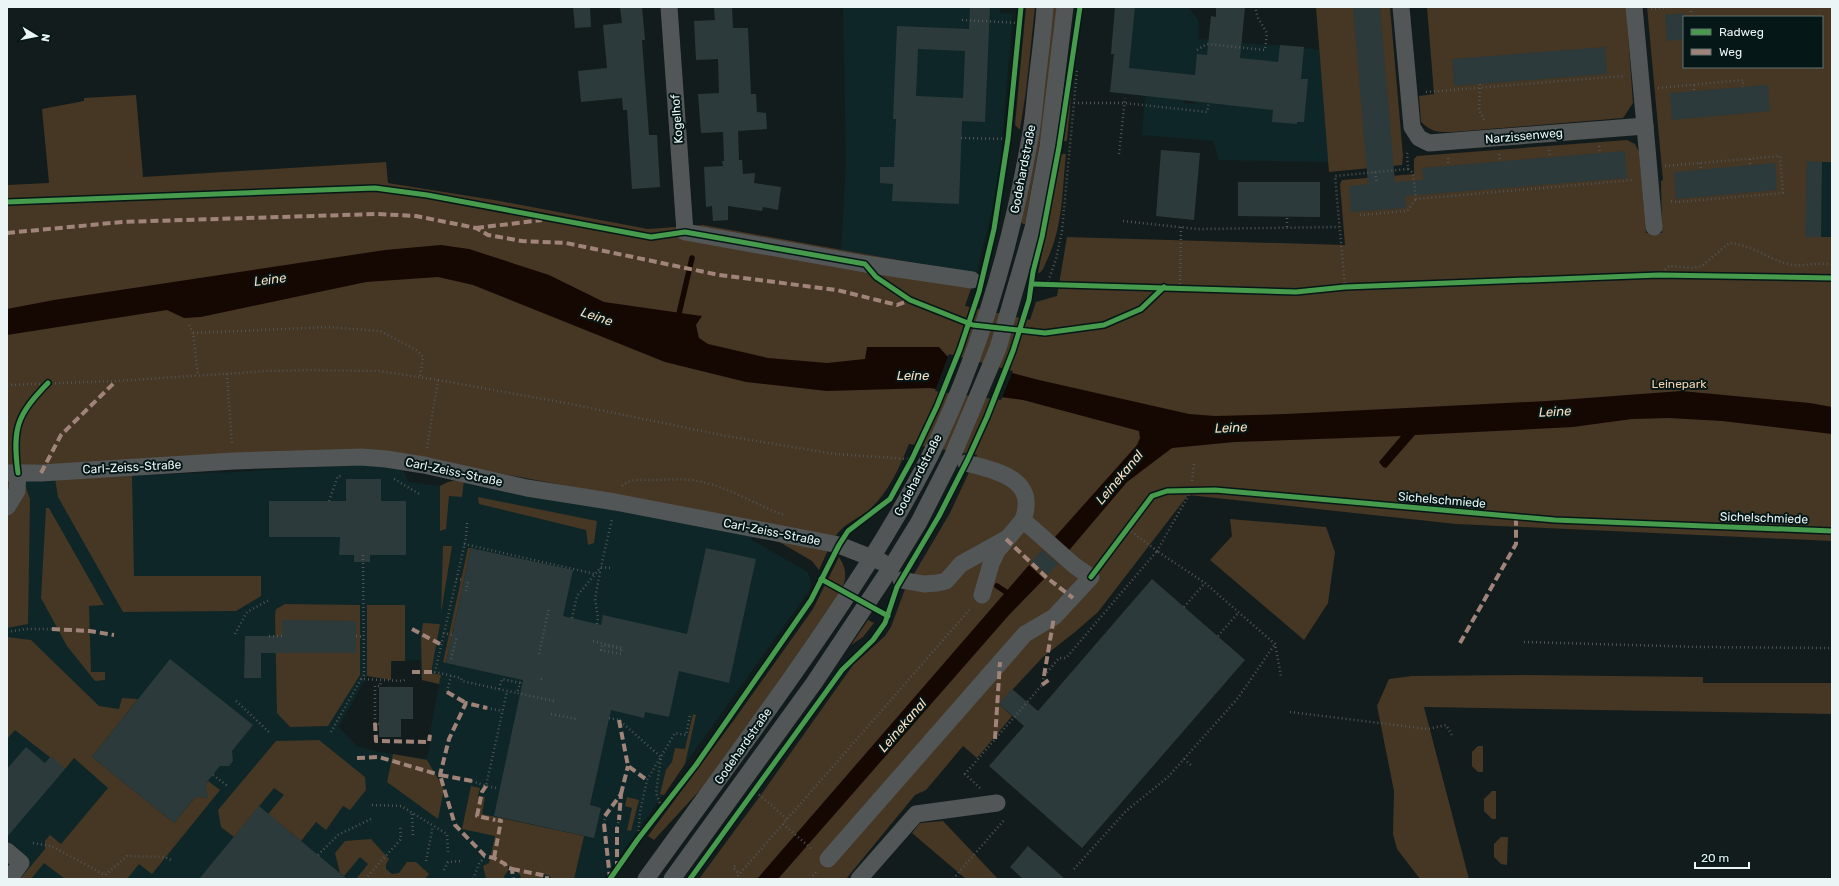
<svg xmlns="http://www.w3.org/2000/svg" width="1839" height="886" viewBox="0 0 1839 886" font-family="Rubik,sans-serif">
<rect width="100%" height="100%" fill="#131c1d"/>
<g fill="#0e2627" fill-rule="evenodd">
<polygon points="843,7 1000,7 1000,13 1013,14 1000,162 992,211 976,274 841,250 846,164"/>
<polygon points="1115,7 1188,7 1199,21 1198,39 1256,44 1280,45 1320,50 1329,162 1219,160 1213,141 1142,135 1145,96 1184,99 1184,103 1195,104 1205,76 1112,67 1114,54 1111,54"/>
<polygon points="1807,161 1832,162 1832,237 1805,237"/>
<path d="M367,464L403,471L407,477L408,482L440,486L448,482L457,480L749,535L752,540L808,572L811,583L809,591L603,879H543L542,874L520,875L521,879H505L504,877L483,866L486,879H7V479L235,472ZM420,660L421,680L439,684L430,732L432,733L427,759L379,752L357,746L339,727L367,676L391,680L392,661Z"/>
</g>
<g fill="#463624" fill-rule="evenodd">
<polygon points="1026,7 1035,7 1026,91 1020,129 1019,129 1015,125"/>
<polygon points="1053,7 1057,7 1042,130 1025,224 1023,224 1021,222"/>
<polygon points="1316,7 1390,7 1403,156 1402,165 1329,172"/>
<path d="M1427,7H1626L1633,103L1623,118L1453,132C1438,132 1433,133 1421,122L1419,96L1434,94Z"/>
<path d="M1647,7H1832V162H1807L1806,237H1832V541L1456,524L1188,495L1098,612L1075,632L1043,657L999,704L1012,716L977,758L963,746L926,790L915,795L846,879H699L763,792L853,665L885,636L891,627L905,589L950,513L977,455L909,444C899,468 889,492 869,510C858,519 843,524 835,537L383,451L7,466V185L49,183L42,109L84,101V98L136,95L143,177L386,162L388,183L500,201L648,229L703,225L976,274L965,306L1030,320L1036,302L1057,296L1067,237L1345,245L1340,184L1342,180L1414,174V159L1417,156L1627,140L1635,144L1639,152L1646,233H1662L1661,181L1663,180ZM1684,17H1822V67H1684Z"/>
<polygon points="1074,62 1067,141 1062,141"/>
<path d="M1061,154H1066C1062,191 1063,229 1046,262C1044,267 1042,273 1038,273Z"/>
<polygon points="132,476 134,576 261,576 261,596 236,611 123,612 58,497 55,478"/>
<polygon points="7,479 23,480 30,499 28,624 7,628"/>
<polygon points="457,480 464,480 462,497 449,496 446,529 440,531 440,486 448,482"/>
<polygon points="478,497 597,521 594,543 588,545 586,530 479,504"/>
<polygon points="46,508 49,508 104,605 89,606 91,672 105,672 105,680 95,681 67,646 41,598"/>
<polygon points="1230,519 1326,527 1335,552 1328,603 1304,640 1210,560 1232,536"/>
<polygon points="776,540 828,550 819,570 812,561"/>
<polygon points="443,546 452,546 441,613"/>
<polygon points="468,548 471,548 446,663 443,662"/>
<path d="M839,557C847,569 847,578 841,591L754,716L701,789L654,840L648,836L734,720L813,609Z"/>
<polygon points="285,604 360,605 360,675 328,726 290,727 277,713 275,615 276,609"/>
<polygon points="367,605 405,605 405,661 391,661 391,680 367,676"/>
<polygon points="868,620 874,623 863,637 851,645"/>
<polygon points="423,623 440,624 431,673 441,675 439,684 422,680 421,637"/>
<polygon points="7,637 31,640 99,706 119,709 122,698 138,699 92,757 174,823 197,795 207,793 207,789 204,786 208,781 220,790 152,874 139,864 127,879 65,879 44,863 31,879 20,879 45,849 45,841 50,835 61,844 108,788 74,758 65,769 15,730 7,739"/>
<polygon points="1524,675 1703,677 1703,683 1832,683 1832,714 1424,707 1469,879 1420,879 1397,849 1393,834 1394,791 1377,706 1389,679 1412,676"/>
<polygon points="693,714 696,715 685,764 664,795 660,794 666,770 672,762 675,748 685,749"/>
<polygon points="319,740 365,777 366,790 350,810 343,806 326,830 316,822 301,841 268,814 284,795 274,788 234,837 221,827 218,810 276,741"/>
<polygon points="1478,746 1483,746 1483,772 1478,772 1472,766 1472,752"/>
<polygon points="393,754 427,760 444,789 438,819 387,782"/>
<polygon points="471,786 480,788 478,796 485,797 482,814 584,836 574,879 551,879 550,876 543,874 543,879 521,879 520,875 515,870 515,868 508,866 508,871 504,876 505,879 486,879 483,866 489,863 495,836 462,829"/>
<polygon points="1492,791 1496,791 1496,819 1492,819 1484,811 1484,799"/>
<polygon points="627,797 639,800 631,831 627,830 632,808 625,806"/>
<polygon points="943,821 998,879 966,879 912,833 920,823"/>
<polygon points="1501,837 1508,837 1507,865 1501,864 1494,857 1494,844"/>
<polygon points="371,839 389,859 386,864 386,869 392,874 399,873 407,862 416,862 429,874 425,879 356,879 368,864 360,857 344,876 340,873 335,853 345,841"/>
</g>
<g fill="#150803">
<polygon points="441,245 469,249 549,275 604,302 702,316 696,325 699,338 708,344 768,358 827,363 865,359 867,347 939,347 947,356 1039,380 1189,414 1215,416 1286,414 1547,401 1681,391 1810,403 1832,407 1832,434 1722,421 1669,418 1632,419 1573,427 1415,435 1386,468 1383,467 1379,462 1401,436 1235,442 1172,448 1127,482 1060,561 1055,537 1137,445 1140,438 1139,431 1023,400 929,388 827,391 746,382 665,362 473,285 438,277 366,282 201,317 184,318 167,310 7,335 7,309 54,300 385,250"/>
<polygon points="1029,565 1044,579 1009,615 778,879 757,879"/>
</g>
<polygon fill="#131c1d" points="949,354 1013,371 1001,400 935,391"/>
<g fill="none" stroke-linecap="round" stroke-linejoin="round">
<g stroke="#150803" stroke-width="5.5">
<polyline points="678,318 692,258"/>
<polyline points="997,586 1012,596"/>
</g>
</g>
<g fill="#2c3a3b" fill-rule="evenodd">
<polygon points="573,7 590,7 591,27 575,28"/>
<polygon points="620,7 642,7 645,40 642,40 649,135 657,135 660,187 632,189 627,110 623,110 622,98 581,102 578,71 607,68 603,25 622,23"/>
<polygon points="714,7 732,7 733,28 748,28 751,94 756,94 757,112 766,113 767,129 738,131 739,160 742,160 743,174 755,173 754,183 781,187 778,210 763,207 762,211 728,206 728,220 713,221 712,206 706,207 704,167 723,166 722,161 724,161 723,132 701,133 698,94 719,93 718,59 696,60 694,21 715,20"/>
<path d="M970,7H990L985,122L962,121L959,204L892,201L893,184L880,183V167H894L896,119H893L897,26L969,29ZM918,49L965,51L963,98L916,96Z"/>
<polygon points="1115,7 1135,7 1129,68 1195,75 1197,54 1207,55 1211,16 1216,17 1216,7 1245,7 1240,58 1278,62 1280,45 1304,47 1301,79 1308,79 1304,122 1297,122 1297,124 1272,122 1273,110 1110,92 1114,54 1111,54"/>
<polygon points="1353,7 1380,7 1395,182 1423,180 1422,168 1625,151 1627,178 1405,196 1406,208 1351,212 1349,186 1368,184"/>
<polygon points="1684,13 1684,39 1667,41 1665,15"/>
<polygon points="1605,47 1607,74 1454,86 1452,59"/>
<polygon points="1768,85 1770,111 1672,120 1670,93"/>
<polygon points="1161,150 1200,153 1194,220 1156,216"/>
<polygon points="1807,161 1822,162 1821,237 1805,237"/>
<polygon points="1775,163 1777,190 1676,199 1674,172"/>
<polygon points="1238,182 1320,182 1320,217 1238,216"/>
<polygon points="346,479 381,479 381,501 406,501 406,555 370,555 370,562 354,562 354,555 339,555 340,537 269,537 269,501 346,501"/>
<polygon points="471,548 573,570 563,616 601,625 603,615 687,634 706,548 756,559 729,683 679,671 669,717 645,712 644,718 611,710 590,805 601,808 594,838 494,816 523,680 446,663"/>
<polygon points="1042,550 1058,564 1047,575 1032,561"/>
<polygon points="1152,579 1245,660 1082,848 989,766 1024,726 999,704 1012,689 1038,711"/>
<polygon points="282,620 356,621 356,653 261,653 261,678 244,678 245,636 282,636"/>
<polygon points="170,659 253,725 232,751 233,761 229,766 220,766 206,783 208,798 195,797 174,823 92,757"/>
<polygon points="379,687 413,687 413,719 401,719 401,737 379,737"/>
<polygon points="26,747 45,763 51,756 65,769 7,837 7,769"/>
<polygon points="259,806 301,841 347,879 199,879"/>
<polygon points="1028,846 1065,879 1023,879 1010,867"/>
</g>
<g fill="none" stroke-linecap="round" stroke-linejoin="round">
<g stroke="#505555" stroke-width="2.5" stroke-dasharray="1 3" stroke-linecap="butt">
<polyline points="1691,7 1691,12"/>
<polyline points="1738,7 1738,8"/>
<polyline points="1651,9 1673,7"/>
<polyline points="962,20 1019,23"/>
<polyline points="1197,50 1207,44 1265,50 1267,33 1258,18 1255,7"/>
<polyline points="1480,84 1479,110 1485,122"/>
<polyline points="1694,85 1694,91"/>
<polyline points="1658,88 1743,80 1743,87"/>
<polyline points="1426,92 1624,76"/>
<polyline points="1074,103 1124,103 1207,112 1209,102"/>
<polyline points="961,138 1008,139"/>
<polyline points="1599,146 1600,153"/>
<polyline points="1549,150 1550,157"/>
<polyline points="1119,154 1125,98"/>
<polyline points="1499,154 1500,161"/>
<polyline points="1448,158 1448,165"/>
<polyline points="1750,159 1750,165"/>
<polyline points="1700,163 1701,170"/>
<polyline points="1665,166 1780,156 1783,193 1678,202 1669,201"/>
<polyline points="1408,169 1413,173 1416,199 1633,180"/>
<polyline points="1375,172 1377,183"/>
<polyline points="1360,215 1407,211 1416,199"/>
<polyline points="1123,221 1197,229 1339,227"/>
<polyline points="1287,227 1287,216"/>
<path d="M1659,275L1669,266L1693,268L1702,266L1729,243C1750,244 1768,259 1788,264C1803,268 1817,261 1832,265"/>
<polyline points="1047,285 1056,259 1062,231 1077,70"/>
<polyline points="1345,287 1335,176 1408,169 1407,154 1409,151"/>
<polyline points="1180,288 1181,227"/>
<polyline points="189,325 193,333 198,375"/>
<polyline points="193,333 329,327 380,331 418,351 423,357 420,377"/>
<polyline points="227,374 232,445"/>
<polyline points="7,385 116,381 268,371 308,370 379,371 438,380 571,404 726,436 835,454 908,459"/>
<polyline points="427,448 438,380"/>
<polyline points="394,479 421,495"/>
<polyline points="1192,481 1194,464"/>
<path d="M622,486C630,478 643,480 654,480C668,480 683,478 697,481C728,486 755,505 784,515"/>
<polyline points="329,501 338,476 341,476"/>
<polyline points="467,523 466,538 435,672 461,678 462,681 517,693"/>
<polyline points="1128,529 1157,551 1191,491"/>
<polyline points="464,544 595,574"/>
<polyline points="363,555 364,675 361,679 403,681 406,679"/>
<polyline points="610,568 601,567 612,519"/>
<polyline points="456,579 464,580"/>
<polyline points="466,591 468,581"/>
<polyline points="1184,607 1205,583"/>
<polyline points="572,618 577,596 601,567"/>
<polyline points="597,624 598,618 595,599 601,567"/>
<polyline points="7,632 26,629 52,629"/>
<polyline points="443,633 452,635"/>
<polyline points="235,634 247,612 269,600"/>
<polyline points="269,636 282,636"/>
<polyline points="356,636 363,637"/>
<polyline points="1218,636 1239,612"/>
<polyline points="593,641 622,648 621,654 601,650 602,645 621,649"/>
<polyline points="1524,642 1701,647 1832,648"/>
<polyline points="539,654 549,608"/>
<polyline points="451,659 457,636"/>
<polyline points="541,679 545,680"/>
<polyline points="499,689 502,679 520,683 517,693 554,701"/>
<polyline points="447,692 451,676"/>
<polyline points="236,701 270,733"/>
<polyline points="487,708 503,711"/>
<polyline points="1290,712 1428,729 1446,725 1453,737"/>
<polyline points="551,714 576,719"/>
<polyline points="609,718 619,720 661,757 656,793 662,809"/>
<polyline points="379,724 375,723 375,686 380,686 381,681"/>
<polyline points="331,732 361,679"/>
<polyline points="430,735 431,732"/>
<polyline points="1184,759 1192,766"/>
<polyline points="213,775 229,787"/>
<polyline points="472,781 486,786"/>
<polyline points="496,788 486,786 507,691"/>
<polyline points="980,788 965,774 1042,685 1044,676 1059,658 1066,658 1157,551 1205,583 1275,644 1281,676"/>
<polyline points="756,792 787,819"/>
<polyline points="372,805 401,806 447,834 448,852"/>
<polyline points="412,814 413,837"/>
<polyline points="495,820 498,820"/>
<polyline points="604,824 605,816"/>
<polyline points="783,824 813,850"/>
<polyline points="617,827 619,820"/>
<polyline points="638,839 640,812 647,780 675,733 686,735 690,715"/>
<polyline points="33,843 51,846 105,875 127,856 165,857 171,860"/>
<polyline points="318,855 338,835 371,819"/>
<polyline points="426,861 433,826"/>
<polyline points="735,866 733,868 740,874"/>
<polyline points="1074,869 1126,811 1168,777 1238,698 1275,644"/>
<polyline points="444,870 448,862 463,861"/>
<polyline points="365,879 401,839 400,826"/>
<polyline points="473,879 479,864 485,856"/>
<polyline points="735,879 971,608"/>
<polyline points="810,879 817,871"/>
<polyline points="953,879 1005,819"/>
</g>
<g stroke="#525656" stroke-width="17">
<polyline points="669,7 685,232 865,264 972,280"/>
<polyline points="1401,7 1412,127 1419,138 1429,143 1645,126 1634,7"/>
<polyline points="1645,126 1654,227"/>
<polyline points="7,473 41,473 234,461 361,457 386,459 424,465 527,488 615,502 839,545 882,562"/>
<polyline points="7,507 17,491 18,473"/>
<polyline points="901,580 924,584 937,583 946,581 961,564 1006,539"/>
<polyline points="982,595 991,564 997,551 1023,520"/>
<polyline points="7,851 21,863 9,879"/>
<path d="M828,859L1025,634L1054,617L1091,577L1075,566L1023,520C1038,478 996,471 966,463"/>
<path d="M646,879C696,810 746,742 795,672C844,602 891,532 930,456C978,358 1010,250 1029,143C1033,126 1034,108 1036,90C1039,62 1043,35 1045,7"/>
<polyline points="672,879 814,683 892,566 919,522 952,457 998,348 1033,228 1048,146 1065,7"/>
<polyline points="859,879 916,814 997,803"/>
</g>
<g stroke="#a18479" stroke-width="4" stroke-dasharray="8 4" stroke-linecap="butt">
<polyline points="476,228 542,220"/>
<polyline points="7,233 122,222 376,214 416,216 476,228 488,235 522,241 566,243 719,275 837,290 897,305 910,300"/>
<polyline points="41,473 61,435 116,381"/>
<polyline points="1006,539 1046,577 1073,598"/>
<polyline points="52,629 90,631 114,635"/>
<polyline points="412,629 440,644"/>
<polyline points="1460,643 1516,544 1516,517"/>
<polyline points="412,672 435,672"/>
<polyline points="1044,676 1054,617"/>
<polyline points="1042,685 1050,679"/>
<polyline points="447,692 466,703"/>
<polyline points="619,720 628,766 647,780"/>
<polyline points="375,723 376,741 429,742 430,735"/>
<polyline points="995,739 1000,662"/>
<polyline points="357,758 379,757 440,775 449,739 466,703 487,708"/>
<polyline points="472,781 440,775 455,825 485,856 494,858 505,864 506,867 512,869 513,879"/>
<polyline points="486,786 482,792 477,816 495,820"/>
<polyline points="621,794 628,766"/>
<polyline points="605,816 621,794 619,820"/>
<polyline points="604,824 610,878"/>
<polyline points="494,858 501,821 498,820"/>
<polyline points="512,869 547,876 547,879"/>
<polyline points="617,869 617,827"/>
</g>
<g stroke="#061717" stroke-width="8">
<g id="cycleway">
<polyline points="7,202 375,188 427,195 651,237 685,232 865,264 876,277 910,300 973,325 1045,333 1104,325 1141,309 1164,287"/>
<polyline points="1032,284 1296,292 1345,287 1659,275 1832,278"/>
<path d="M18,473C12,428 17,415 48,383"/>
<polyline points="1091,577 1152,496 1167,491 1215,490 1555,520 1832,531"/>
<polyline points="821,579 888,616"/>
<polyline points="610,879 638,839 696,765 811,600 839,545 848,531 890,499 912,459 937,406 960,349 979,292 994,229 1008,139 1021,7"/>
<polyline points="690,879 842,670 873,640 885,623 897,587 939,516 968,459 987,417 1013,351 1029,300 1033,272 1042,237 1059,147 1080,7"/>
</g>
</g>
<use href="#cycleway" stroke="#469c4c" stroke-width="5"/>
</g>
<g text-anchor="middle" stroke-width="4" stroke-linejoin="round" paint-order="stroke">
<g font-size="12" fill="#ebf5f6" stroke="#061717">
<text transform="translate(677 119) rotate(-94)" y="4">Kogelhof</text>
<text transform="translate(1524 136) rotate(-5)" y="4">Narzissenweg</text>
<text transform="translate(1023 169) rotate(-79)" y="4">Godehardstraße</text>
<text transform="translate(132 467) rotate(-3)" y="4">Carl-Zeiss-Straße</text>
<text transform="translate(454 472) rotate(12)" y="4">Carl-Zeiss-Straße</text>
<text transform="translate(918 475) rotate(-63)" y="4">Godehardstraße</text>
<text transform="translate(1442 500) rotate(5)" y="4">Sichelschmiede</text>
<text transform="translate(1764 518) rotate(2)" y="4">Sichelschmiede</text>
<text transform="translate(772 532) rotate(11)" y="4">Carl-Zeiss-Straße</text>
<text transform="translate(743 746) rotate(-55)" y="4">Godehardstraße</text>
</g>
<g font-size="12" fill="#fad3ad" stroke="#061717">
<text x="1679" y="388">Leinepark</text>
</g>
<g font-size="13" font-style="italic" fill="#fbdec1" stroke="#061717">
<text transform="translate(270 279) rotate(-7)" y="5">Leine</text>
<text transform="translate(597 316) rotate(19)" y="5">Leine</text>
<text x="913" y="380">Leine</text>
<text transform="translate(1555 411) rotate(-3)" y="5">Leine</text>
<text transform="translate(1231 427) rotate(-3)" y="5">Leine</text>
<text transform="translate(1119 477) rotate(-50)" y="5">Leinekanal</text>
<text transform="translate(902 725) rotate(-49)" y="5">Leinekanal</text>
</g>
</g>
<rect width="1839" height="886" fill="none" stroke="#ebf5f6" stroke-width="16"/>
<rect x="1683" y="16" width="140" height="52" fill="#061717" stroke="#627070"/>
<rect x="1691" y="29" width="20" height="6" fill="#469c4c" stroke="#627070"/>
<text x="1719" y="36" font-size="12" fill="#ebf5f6">Radweg</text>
<rect x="1691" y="49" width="20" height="6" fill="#a18479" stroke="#627070"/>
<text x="1719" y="56" font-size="12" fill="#ebf5f6">Weg</text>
<g transform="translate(36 36) rotate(100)" stroke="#061717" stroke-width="3" paint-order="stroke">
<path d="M0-3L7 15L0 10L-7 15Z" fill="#ebf5f6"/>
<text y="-6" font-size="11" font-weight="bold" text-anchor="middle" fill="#ebf5f6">N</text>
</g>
<path d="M1695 862v6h54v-6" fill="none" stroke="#ebf5f6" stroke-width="2"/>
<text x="1701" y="862" font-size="12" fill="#ebf5f6" stroke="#061717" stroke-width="3" paint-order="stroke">20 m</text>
</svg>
